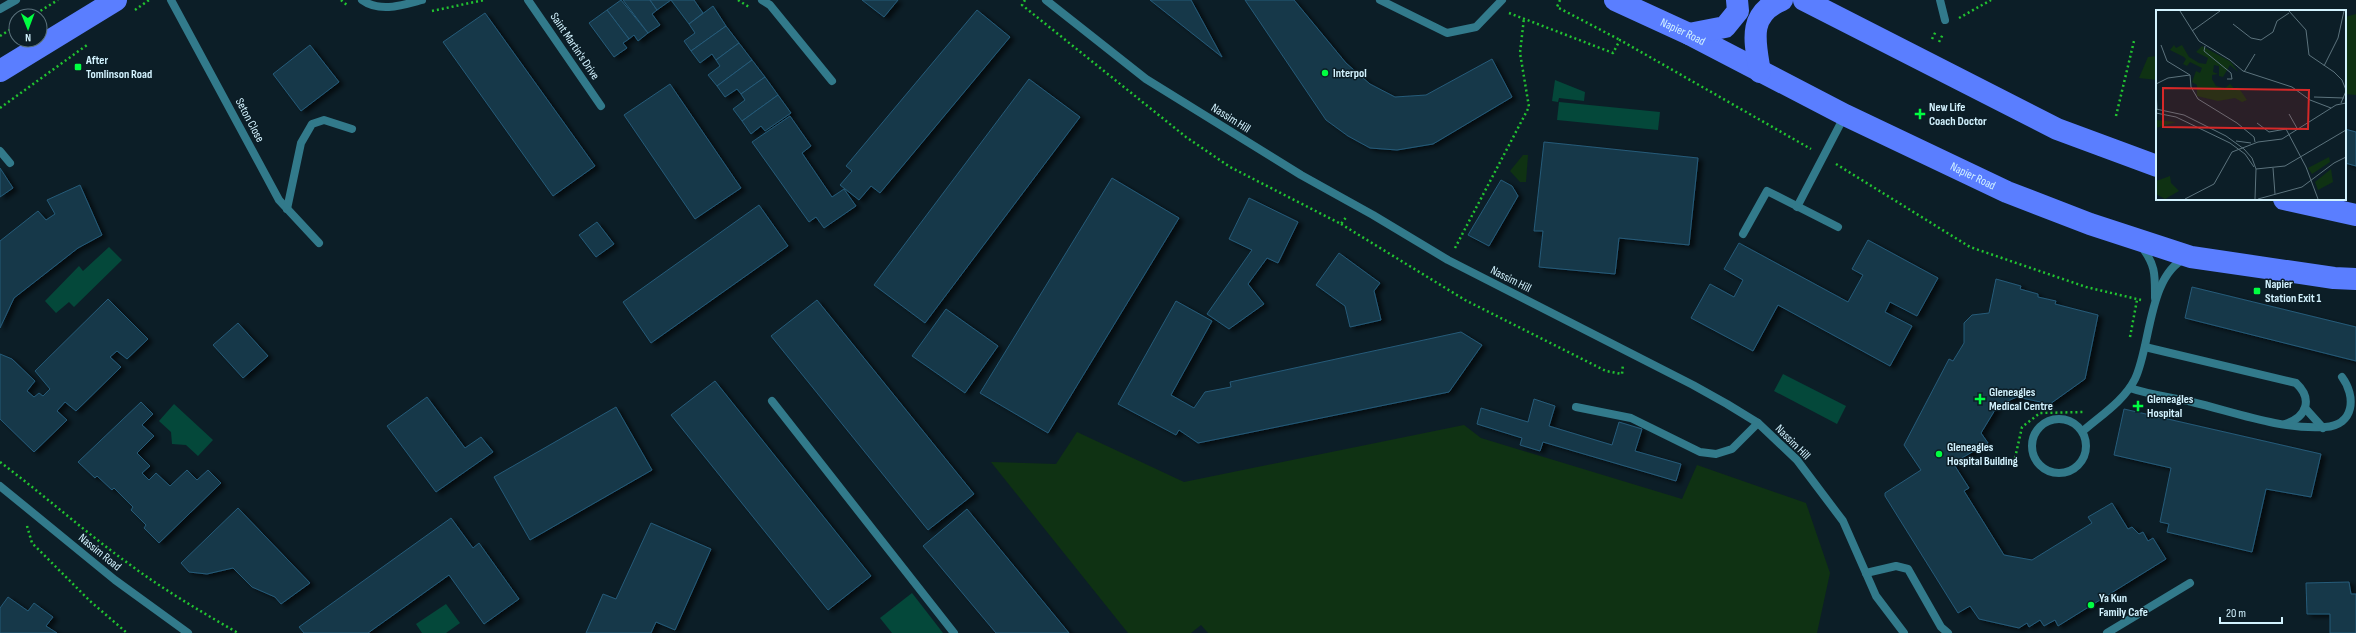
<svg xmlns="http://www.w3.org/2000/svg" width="2356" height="633" viewBox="0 0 2356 633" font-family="'Sofia Sans Condensed',sans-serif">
<defs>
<filter id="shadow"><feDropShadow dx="4.5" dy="2.5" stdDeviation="2" flood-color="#0009"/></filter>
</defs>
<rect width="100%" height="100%" fill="#0c1e27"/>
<g fill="#0f3213">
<polygon points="2356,14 2356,95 2345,94 2345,17"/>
<polygon points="2157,56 2157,80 2139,78 2148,57"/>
<polygon points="1523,155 1528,155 1526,182 1520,182 1510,171"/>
<polygon points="1464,425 1481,438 1682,499 1697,465 1806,503 1830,573 1817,633 1208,633 1201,625 1191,633 1128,633 991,462 1056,464 1077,432 1184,482"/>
</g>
<g fill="#04483a">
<polygon points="1555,80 1585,92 1584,101 1559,98 1558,102 1552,101"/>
<polygon points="1559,102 1660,112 1658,130 1557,120"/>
<polygon points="109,247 122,260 74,307 69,302 56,313 45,301 79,266 83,271"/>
<polygon points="1783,374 1846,406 1837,424 1774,391"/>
<polygon points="174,404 213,440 198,456 186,445 172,444 171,432 159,421"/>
<polygon points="912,593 943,633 892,633 880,618"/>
<polygon points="446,604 460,623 446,633 422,633 416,624"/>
</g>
<g fill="#16384a" stroke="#265b79" filter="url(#shadow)">
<polygon points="621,0 648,33 638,41 634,35 629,39 607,10"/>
<polygon points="623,0 650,0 657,10 652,14 660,25 648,33"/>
<polygon points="650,0 671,0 657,10"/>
<polygon points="671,0 694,0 703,13 689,24"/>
<polygon points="862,0 898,0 884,17"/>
<polygon points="1150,0 1191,0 1222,57"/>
<polygon points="1245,0 1294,0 1346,63 1370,84 1395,97 1426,95 1492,59 1512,97 1433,144 1397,150 1370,148 1348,136 1326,120"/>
<polygon points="713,6 726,26 691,51 684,41 695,33 689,24"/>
<polygon points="607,10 629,39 623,43 627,48 614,57 589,23"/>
<polygon points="977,10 1010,37 880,193 871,186 859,200 840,185 852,171 846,166"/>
<polygon points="485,13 595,166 553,196 443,42"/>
<polygon points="726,26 739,43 716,60 712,54 700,63 691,51"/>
<polygon points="739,43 752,60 717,86 708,75 720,66 716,60"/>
<polygon points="310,45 339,82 301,111 273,74"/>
<polygon points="752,60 765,77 741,94 737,89 725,97 717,86"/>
<polygon points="765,77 778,95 742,121 733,109 745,100 741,94"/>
<polygon points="1029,79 1080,117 925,323 874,285"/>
<polygon points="670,84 741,188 695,219 624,115"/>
<polygon points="778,95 791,113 765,131 761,126 751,134 742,121"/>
<polygon points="790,116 811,146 802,153 832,197 844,189 856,206 824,228 816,217 809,222 752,142"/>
<polygon points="2345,129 2356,132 2356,166 2345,163"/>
<polygon points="1544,142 1698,158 1689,245 1619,238 1615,274 1539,267 1543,231 1534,231"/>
<polygon points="0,168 13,188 0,197"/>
<polygon points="1112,178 1179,218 1048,433 980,393"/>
<polygon points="1501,180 1512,186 1518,196 1489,246 1468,235"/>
<polygon points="80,185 102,235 78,248 14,298 0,328 0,241 38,211 46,220 55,214 47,200"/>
<polygon points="1249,198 1298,222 1278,263 1267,258 1248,284 1264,304 1229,329 1207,314 1252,250 1229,239"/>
<polygon points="759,205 788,246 651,343 623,302"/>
<polygon points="597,222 614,244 596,257 579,235"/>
<polygon points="1868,240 1938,278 1917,316 1890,302 1885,312 1912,326 1890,366 1778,305 1753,351 1691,318 1710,284 1734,297 1743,280 1724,269 1739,243 1848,302 1863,275 1852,269"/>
<polygon points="1339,253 1380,283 1374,291 1381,320 1350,327 1345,306 1316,285"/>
<polygon points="1996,279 2021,286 2020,289 2038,294 2038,297 2056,301 2055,304 2098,315 2085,379 2050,404 2017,397 1998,405 1981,433 1988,443 1953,463 1969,488 1964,491 2004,555 2032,560 2092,523 2088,517 2112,503 2128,529 2132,527 2139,534 2143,532 2148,541 2153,538 2166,559 2058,626 2055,620 2044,626 2040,620 2029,627 2027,623 2019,628 1979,619 1970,606 1958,613 1885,496 1885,493 1921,470 1904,445 1949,359 1953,361 1964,343 1964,323 1972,315 1989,313"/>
<polygon points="2192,287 2356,327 2356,361 2185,318"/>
<polygon points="108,299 148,339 127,359 117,351 110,357 121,367 76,411 65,402 57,411 67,420 34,452 0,419 0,354 12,359 35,381 27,391 34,397 39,393 43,396 50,389 35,371"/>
<polygon points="817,300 974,494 928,530 771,336"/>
<polygon points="1176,301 1212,321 1171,395 1194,408 1205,392 1231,387 1230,382 1461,332 1482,345 1449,392 1198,443 1179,430 1176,435 1118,404"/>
<polygon points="946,309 998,346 965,393 912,356"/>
<polygon points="238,323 268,356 243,378 213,345"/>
<polygon points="715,381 871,576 828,610 671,415"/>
<polygon points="427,397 465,448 481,437 493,452 436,492 387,426"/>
<polygon points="1534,399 1555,406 1549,426 1612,445 1619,422 1642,429 1635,451 1681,464 1676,481 1543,442 1540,451 1520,445 1522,438 1477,424 1481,408 1528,422"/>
<polygon points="141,402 153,414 142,425 154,436 137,453 150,466 142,473 149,480 156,473 170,486 187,470 197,480 208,470 221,483 159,543 144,528 146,525 131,510 133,507 114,488 112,490 97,476 95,478 78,462"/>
<polygon points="616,407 652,470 530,540 494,477"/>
<polygon points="2124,409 2321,454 2311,497 2266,489 2252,552 2167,532 2169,524 2160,522 2171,468 2114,455"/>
<polygon points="238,508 310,583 281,604 275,597 252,587 233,568 207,574 189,572 181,563"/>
<polygon points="967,509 1069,633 996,633 923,546"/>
<polygon points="451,518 473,548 479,543 519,599 484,624 449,575 368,633 304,633 299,627"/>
<polygon points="651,523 711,549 675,630 656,622 651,633 586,633 603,594 616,599"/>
<polygon points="2349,582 2351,594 2356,594 2356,633 2330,633 2330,614 2307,614 2306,583"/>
<polygon points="8,597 28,611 34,603 53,617 46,626 57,633 0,633 0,608"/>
</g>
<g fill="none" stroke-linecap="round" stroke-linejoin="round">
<g stroke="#22c431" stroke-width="2.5" stroke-dasharray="2 3" stroke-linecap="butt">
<polyline points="341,0 348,6"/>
<polyline points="738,0 749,7"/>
<polyline points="1025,0 1022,5 1186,137 1230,167 1341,224 1347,216"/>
<polyline points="1560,0 1557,7 1620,40"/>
<polyline points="135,10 149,0"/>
<polyline points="432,11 484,0"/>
<polyline points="1509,13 1613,53 1620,40 1811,149"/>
<polyline points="32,16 58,0"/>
<polyline points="1959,18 1991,0"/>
<polyline points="0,36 16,26"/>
<polyline points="1932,39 1936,31"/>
<polyline points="1939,42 1943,34"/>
<polyline points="0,108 87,45"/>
<polyline points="2116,116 2134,41"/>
<polyline points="1836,164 1970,247 2086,287 2141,300"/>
<polyline points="1341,224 1465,300 1606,371 1622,374 1623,364"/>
<polyline points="1455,248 1529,107 1520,53 1524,18"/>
<polyline points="2130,337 2137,300"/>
<polyline points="2015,458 2022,427 2040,413 2083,412"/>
<path d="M0,462C44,495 85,532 129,564C164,590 200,611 238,633"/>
<polyline points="27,526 32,543 90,601 127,633"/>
</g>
<g stroke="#327a8b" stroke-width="8">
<polyline points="1380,0 1447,33 1476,27 1502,0"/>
<polyline points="1940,0 1945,20"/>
<polyline points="0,9 16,0"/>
<polyline points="0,151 10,163"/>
<polyline points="1797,207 1845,115"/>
<path d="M2141,246C2156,265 2155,275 2155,298"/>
<path d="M2145,347L2296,383C2313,399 2307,417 2285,424"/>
<path d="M2130,388C2150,395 2172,397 2192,402C2234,412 2281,430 2325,427C2355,425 2356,396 2342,377"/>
<polyline points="772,401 954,633"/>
<polyline points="1576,407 1631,418 1700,452 1716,454 1732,449 1758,423"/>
<polyline points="2305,408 2323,428"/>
<circle cx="2059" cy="446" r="27"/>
<path d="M2083,431C2100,416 2124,401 2135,379C2151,346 2148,275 2186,258"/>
<polyline points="1866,573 1896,566 1908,569 1941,627 1948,633"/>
<polyline points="2107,633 2190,583"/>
</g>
<g stroke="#327a8b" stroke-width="8">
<polyline points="171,0 279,200 319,243"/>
<path d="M362,0C380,13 403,5 422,0"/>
<polyline points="528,0 601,106"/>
<polyline points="762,0 770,5 832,81"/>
<polyline points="1046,0 1146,79 1301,175 1373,215 1448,260 1693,385 1727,404 1758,423 1797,460 1843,521 1876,596 1904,633"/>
<polyline points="287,209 301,143 312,124 324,120 352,129"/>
<polyline points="1743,234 1767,191 1838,227"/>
<polyline points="0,486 115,580 188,633"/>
</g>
<g stroke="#5a7eff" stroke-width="22">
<path id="s1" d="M1615,0L1689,34L1845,115L2007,192L2090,224L2191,257L2334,278L2356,279"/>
<polyline points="1804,0 2057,129 2157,166"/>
<polyline points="1689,34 1725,27 1738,11 1737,0"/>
<polyline points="0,71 116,0"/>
<path d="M1760,72C1755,42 1747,14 1782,0"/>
<polyline points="2284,199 2356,215"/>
</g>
</g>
<g fill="#00fe41" stroke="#0c1e27" stroke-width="1.5">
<rect x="74" y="63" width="8" height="8" rx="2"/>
<circle cx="1325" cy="73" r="4"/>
<path d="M1918 108h4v4h4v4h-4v4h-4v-4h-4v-4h4z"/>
<rect x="2253" y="287" width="8" height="8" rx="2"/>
<path d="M1978 393h4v4h4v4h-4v4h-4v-4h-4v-4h4z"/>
<path d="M2136 400h4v4h4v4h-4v4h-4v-4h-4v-4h4z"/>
<circle cx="1939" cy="454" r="4"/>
<circle cx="2091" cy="605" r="4"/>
</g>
<g text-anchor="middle" stroke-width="3" stroke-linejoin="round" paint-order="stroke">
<g font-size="12" fill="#d3f3ff" stroke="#0c1e27">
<text dy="4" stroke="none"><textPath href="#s1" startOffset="75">Napier Road</textPath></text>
<text transform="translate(575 46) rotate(56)" y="4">Saint Martin's Drive</text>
<text transform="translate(1231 118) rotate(32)" y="4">Nassim Hill</text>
<text transform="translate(250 120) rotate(62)" y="4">Seton Close</text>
<text dy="4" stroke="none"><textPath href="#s1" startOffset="399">Napier Road</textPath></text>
<text transform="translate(1511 279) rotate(27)" y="4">Nassim Hill</text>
<text transform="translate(1793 442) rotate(45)" y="4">Nassim Hill</text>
<text transform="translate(100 552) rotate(39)" y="4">Nassim Road</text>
</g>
<g font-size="12" font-weight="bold" fill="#d3f3ff" stroke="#0c1e27" text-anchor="start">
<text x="86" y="64">After<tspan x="86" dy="14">Tomlinson Road</tspan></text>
<text x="1333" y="77">Interpol</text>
<text x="1929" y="111">New Life<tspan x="1929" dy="14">Coach Doctor</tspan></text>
<text x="2265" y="288">Napier<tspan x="2265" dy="14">Station Exit 1</tspan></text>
<text x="1989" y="396">Gleneagles<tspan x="1989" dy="14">Medical Centre</tspan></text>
<text x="2147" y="403">Gleneagles<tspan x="2147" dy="14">Hospital</tspan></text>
<text x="1947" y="451">Gleneagles<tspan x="1947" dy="14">Hospital Building</tspan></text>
<text x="2099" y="602">Ya Kun<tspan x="2099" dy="14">Family Cafe</tspan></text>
</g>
</g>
<g transform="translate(2156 10)">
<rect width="190" height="190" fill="#0c1e27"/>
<path d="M18,35L20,38L26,35L33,47L43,53L50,54L52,48L40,42L46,36L75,52L82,62L74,55L67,67L63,66V56L58,55L57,62L62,64L56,65V69L60,76L69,78L74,74L79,79L82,77L91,90L86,92L79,88L62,91L41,86V75L36,72L40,61L44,63L46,58L34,52L31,56L27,54L30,49L28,47L14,40ZM0,110L20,112L0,118ZM173,147L174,152L156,164L152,158ZM175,159L177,172L162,180L159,172ZM14,166L15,173L23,181L9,189L0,184V171Z" fill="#0f3213"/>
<path fill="none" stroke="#5c737d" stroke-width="1" d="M24,1L43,31L74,50L87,61L136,77L154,90L175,98M133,1L150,20L153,45L178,62L186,70L190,80M77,14L95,28L105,30L117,22L121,11L133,3M36,21L64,1M5,35L11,51L34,65L35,77L42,89L81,113L98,127L99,132M49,36L48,41L75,63L76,69H71M168,56L182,28L188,1M88,62L99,44M0,74L12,68L34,65M0,79L1,100M158,87L188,88M185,93L190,81M0,99L28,105L70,126L88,139L96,148L100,159L99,189M0,103L20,107L74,133L89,144L98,157M133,104L142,120M101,113L113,122L130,119L150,157L162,189M80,131L95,133M117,158L119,184M100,159L129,156L190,120M29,189L58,174L76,142L102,132L126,129L180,95L190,93M102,189L146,177L178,153L190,147"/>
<path fill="#d62828" fill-opacity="0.15" stroke="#d62828" stroke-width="2" d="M7,78L153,80L152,119L7,117Z"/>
<rect width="190" height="190" fill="none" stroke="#d3f3ff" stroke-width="2"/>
</g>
<g transform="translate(28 28) rotate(179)"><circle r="19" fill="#0c1e27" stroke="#5c737d"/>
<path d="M0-3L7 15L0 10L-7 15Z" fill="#00fe41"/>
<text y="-6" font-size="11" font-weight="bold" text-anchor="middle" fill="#d3f3ff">N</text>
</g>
<path d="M2220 617v6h62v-6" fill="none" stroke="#d3f3ff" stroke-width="2"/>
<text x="2226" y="617" font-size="12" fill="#d3f3ff" stroke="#0c1e27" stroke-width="3" paint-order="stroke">20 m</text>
</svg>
